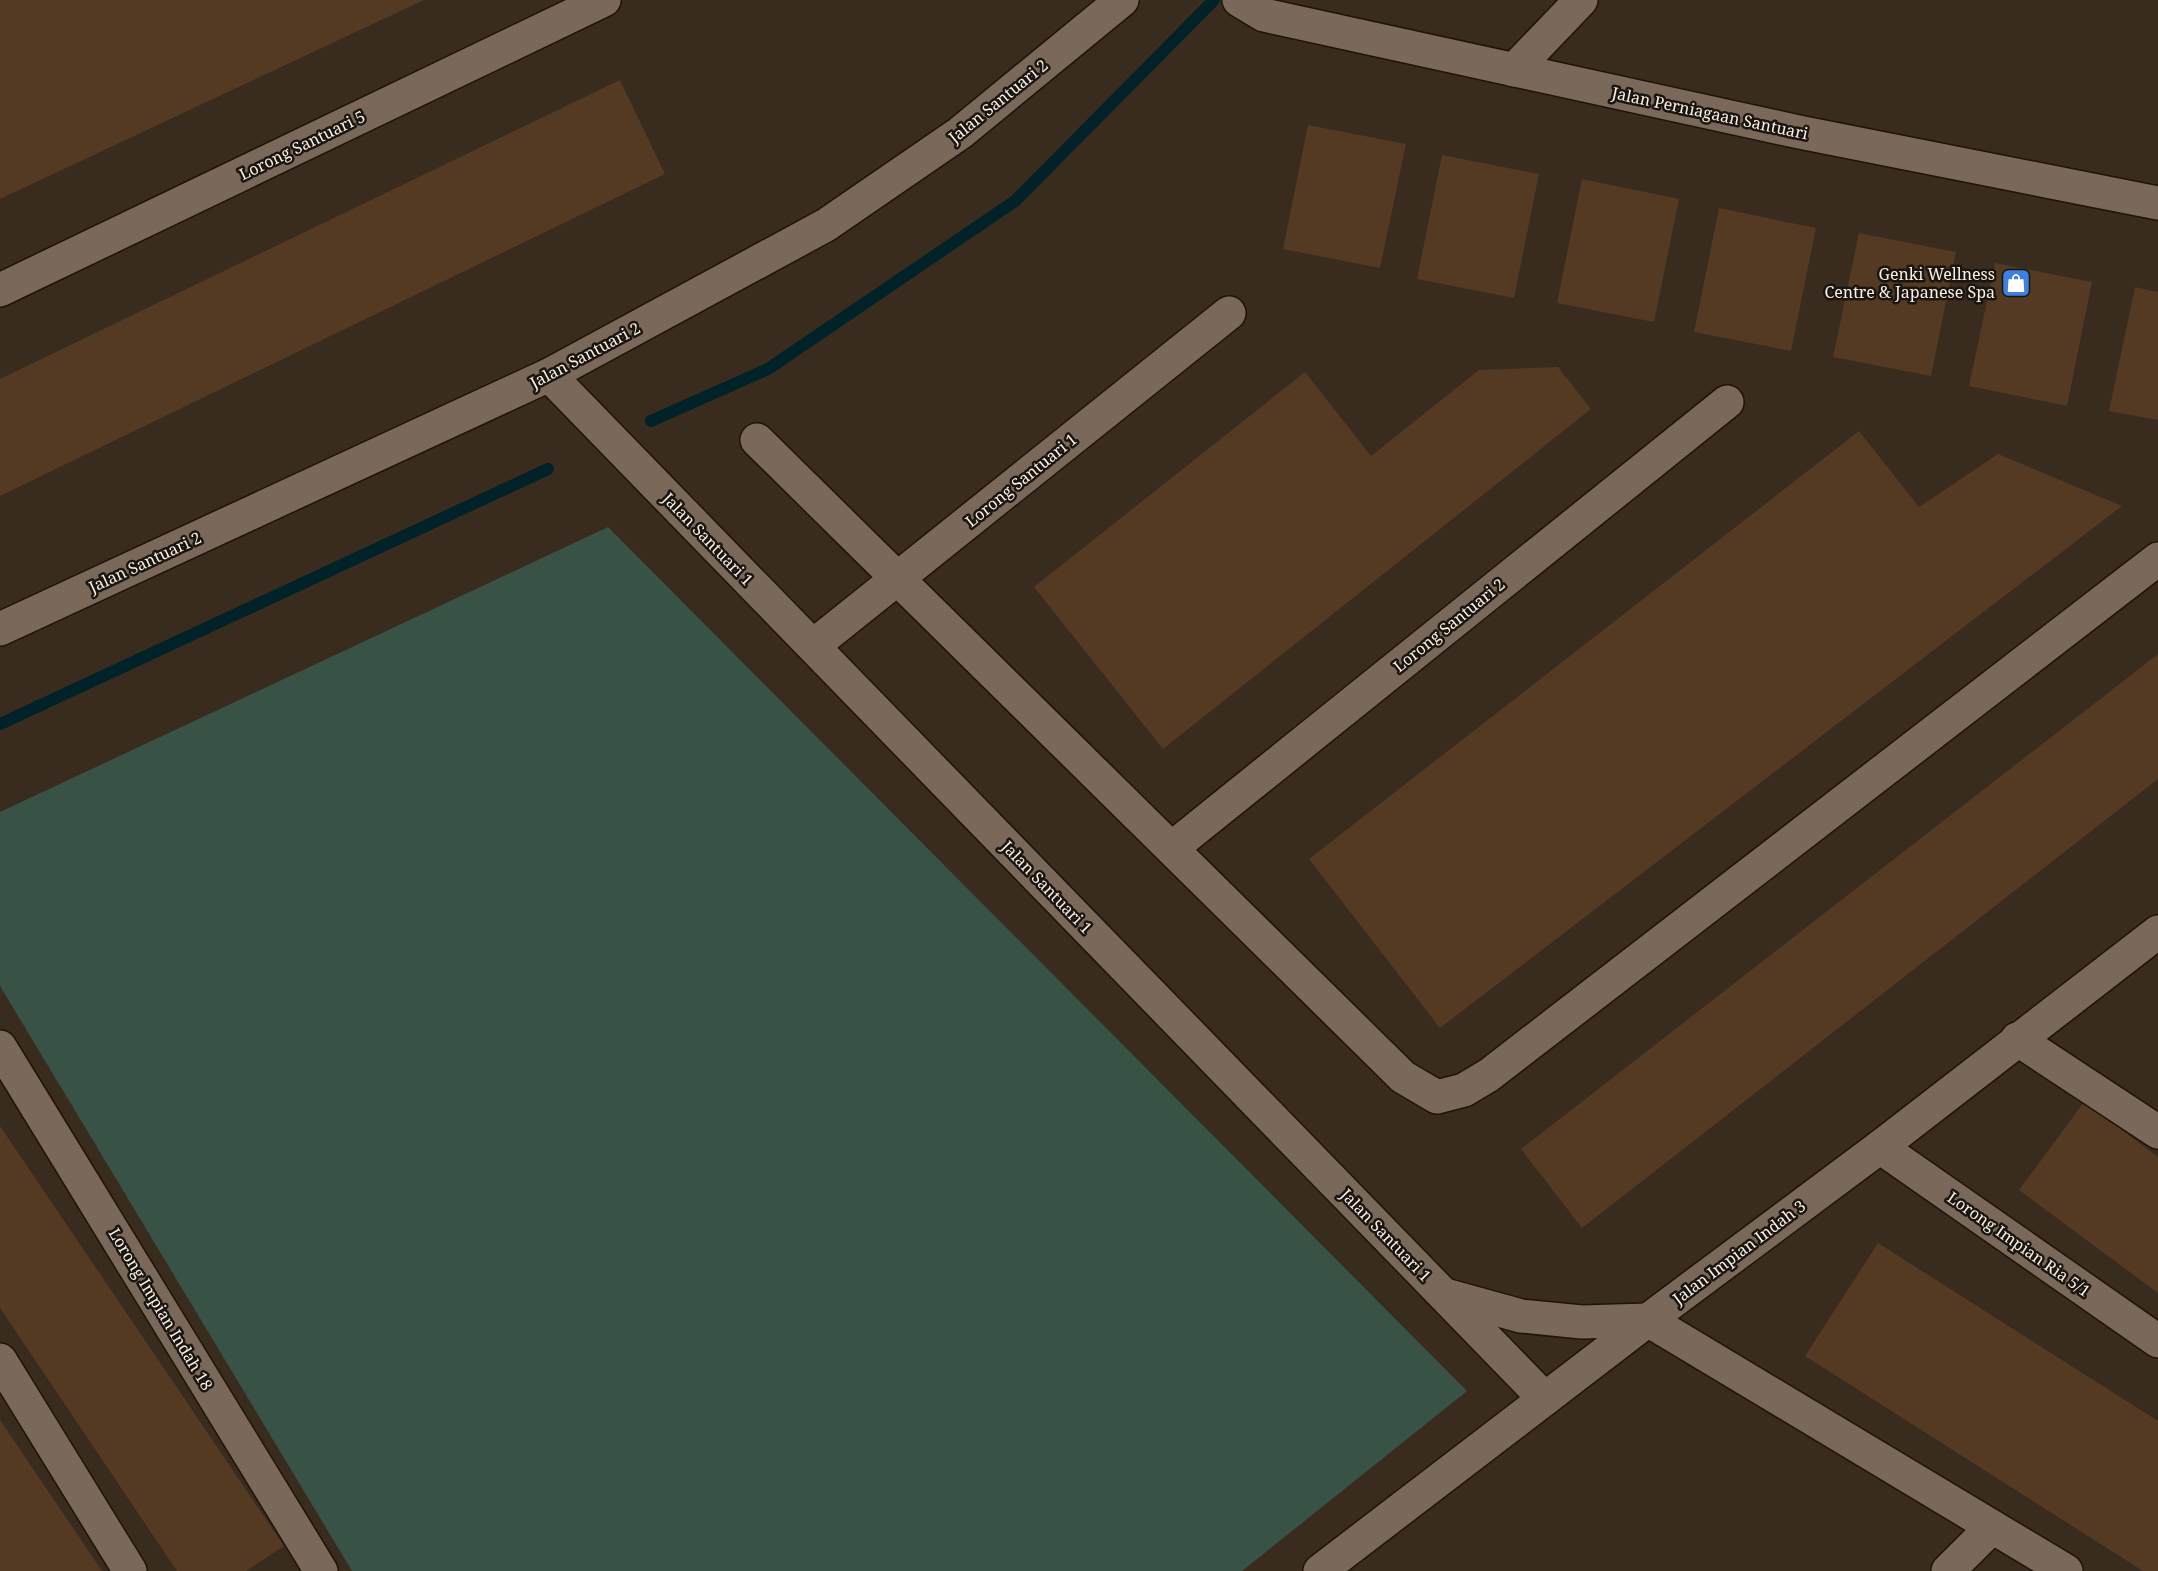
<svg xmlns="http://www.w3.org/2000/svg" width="2158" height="1571" viewBox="0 0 2158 1571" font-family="'Noto Serif',serif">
<rect width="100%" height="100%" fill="#392b1e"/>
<polygon fill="#385245" points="608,527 1467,1391 1242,1571 352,1571 0,986 0,812"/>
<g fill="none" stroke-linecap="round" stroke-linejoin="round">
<g stroke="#002228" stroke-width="12">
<polyline points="651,421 768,369 1015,201 1214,0"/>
<polyline points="0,724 548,469"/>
</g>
</g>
<g fill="#543a22">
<polygon points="0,0 424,0 0,199"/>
<polygon points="620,80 665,174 0,496 0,379"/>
<polygon points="1308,125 1406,144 1380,268 1283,249"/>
<polygon points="1442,155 1539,174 1514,298 1417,279"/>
<polygon points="1582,179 1679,199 1654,322 1557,303"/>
<polygon points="1719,208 1816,228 1791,351 1694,332"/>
<polygon points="1859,233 1956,252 1931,376 1833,357"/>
<polygon points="1995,263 2092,282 2067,406 1969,386"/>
<polygon points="2135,287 2158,292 2158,420 2109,411"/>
<polygon points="1558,367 1591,409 1163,749 1034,587 1305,372 1371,456 1479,370"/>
<polygon points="1859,431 1919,507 1998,454 2122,506 1440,1028 1309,859"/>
<polygon points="2158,654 2158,779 1582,1228 1521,1149"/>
<polygon points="2084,1102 2158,1157 2158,1293 2019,1190"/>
<polygon points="0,1126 284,1546 246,1571 177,1571 0,1308"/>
<polygon points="1878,1243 2158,1421 2158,1571 2143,1571 1805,1356"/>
<polygon points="0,1420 102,1571 0,1571"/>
</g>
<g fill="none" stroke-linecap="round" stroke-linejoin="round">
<g stroke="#201307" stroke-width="36">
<g id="minor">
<polyline points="1239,0 1264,15 1799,132 2158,203"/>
<polyline points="1514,70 1581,0"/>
<polyline points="0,290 604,0"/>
<polyline points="549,375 1545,1399"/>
<polyline points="757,440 1403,1077 1437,1097 1464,1090 1489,1075 2158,559"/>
<polyline points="0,629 549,375 826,225 960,133 1122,0"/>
<polyline points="813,646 1229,313"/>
<polyline points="1172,848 1727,402"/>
<polyline points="2017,1039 2158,1132"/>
<polyline points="0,1047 321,1571"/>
<polyline points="1880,1147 2158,1341"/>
<polyline points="1445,1295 1521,1316 1582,1322 1648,1320 2066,1571"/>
<polyline points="0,1360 130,1571"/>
<polyline points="1320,1571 1648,1320 1880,1147 2158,932"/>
<polyline points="1948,1571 1992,1527"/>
</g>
</g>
<use href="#minor" stroke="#7a695b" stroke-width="33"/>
</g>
<defs>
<g id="shop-square" transform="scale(1.5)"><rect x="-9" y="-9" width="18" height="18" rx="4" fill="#3f7fe0" stroke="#1b150f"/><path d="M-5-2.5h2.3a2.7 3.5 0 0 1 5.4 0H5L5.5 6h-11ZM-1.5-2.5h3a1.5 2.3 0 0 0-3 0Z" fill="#fff"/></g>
</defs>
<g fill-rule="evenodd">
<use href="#shop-square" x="2016" y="283"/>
</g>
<g text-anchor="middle" stroke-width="5" stroke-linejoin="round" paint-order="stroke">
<g font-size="16" fill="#f9f0e7" stroke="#1b150f">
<text transform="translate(998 101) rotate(-39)" y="6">Jalan Santuari 2</text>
<text transform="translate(1710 113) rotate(12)" y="6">Jalan Perniagaan Santuari</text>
<text transform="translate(302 145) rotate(-26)" y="6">Lorong Santuari 5</text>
<text transform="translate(585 355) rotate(-28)" y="6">Jalan Santuari 2</text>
<text transform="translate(1021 480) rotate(-39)" y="6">Lorong Santuari 1</text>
<text transform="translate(708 539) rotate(46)" y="6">Jalan Santuari 1</text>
<text transform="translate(145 562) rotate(-25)" y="6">Jalan Santuari 2</text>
<text transform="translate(1449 625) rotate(-39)" y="6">Lorong Santuari 2</text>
<text transform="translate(1047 887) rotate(46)" y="6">Jalan Santuari 1</text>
<text transform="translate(1386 1235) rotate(46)" y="6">Jalan Santuari 1</text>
<text transform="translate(2019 1244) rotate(35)" y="6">Lorong Impian Ria 5/1</text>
<text transform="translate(1739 1252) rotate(-37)" y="6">Jalan Impian Indah 3</text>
<text transform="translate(161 1309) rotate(59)" y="6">Lorong Impian Indah 18</text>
</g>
<g font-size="16" fill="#f9f0e7" stroke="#1b150f" text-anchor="end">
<text x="1995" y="280">Genki Wellness<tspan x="1995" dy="18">Centre &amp; Japanese Spa</tspan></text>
</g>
</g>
</svg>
